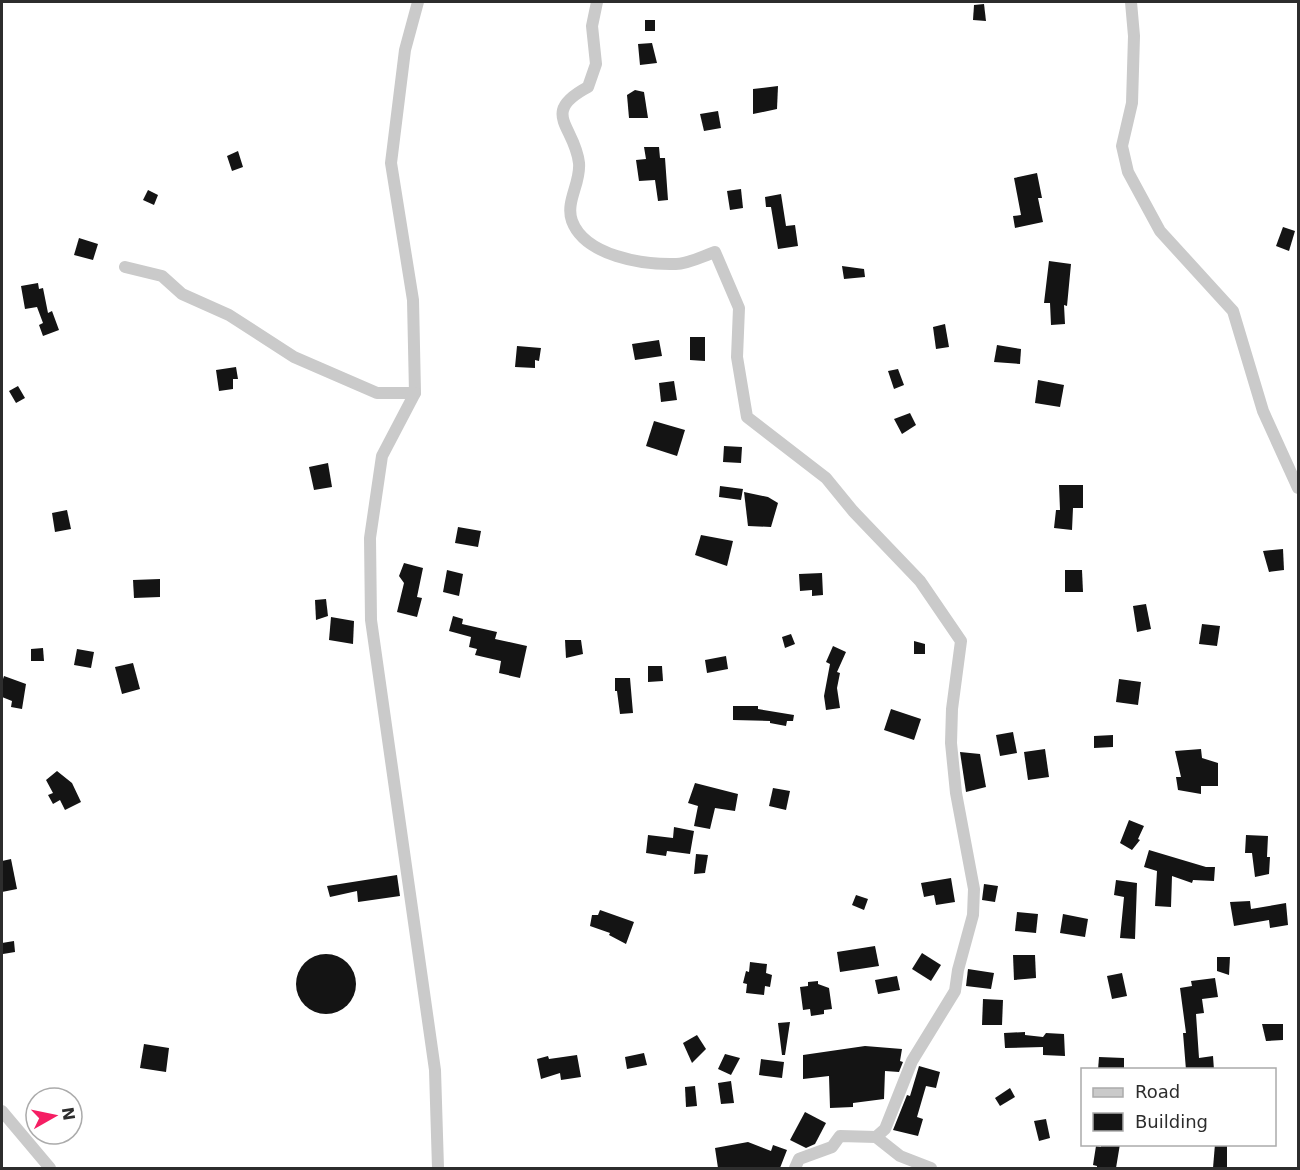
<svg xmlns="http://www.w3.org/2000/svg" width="1300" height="1170" viewBox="0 0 1300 1170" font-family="'DejaVu Sans',sans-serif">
<rect width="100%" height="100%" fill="#fff"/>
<g fill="#141414">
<polygon points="984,4 986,21 973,20 974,5"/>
<rect x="645" y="20" width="10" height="11"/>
<polygon points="652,43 657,63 640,65 638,44"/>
<polygon points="778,86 777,109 753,114 753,89"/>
<polygon points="635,90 644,92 648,118 629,118 627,95"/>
<polygon points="718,111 721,128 704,131 700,114"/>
<polygon points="644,147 659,147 660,158 665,158 668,200 658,201 655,180 639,181 636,160 646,159"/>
<polygon points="238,151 243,167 232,171 227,156"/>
<polygon points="1037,173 1042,198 1038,198 1043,222 1015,228 1013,216 1021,215 1014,178"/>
<polygon points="741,189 743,208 730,210 727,191"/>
<polygon points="148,190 158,195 154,205 143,200"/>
<polygon points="781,194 786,226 795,225 798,246 778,249 771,207 766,207 765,197"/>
<polygon points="1283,227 1295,231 1289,251 1276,246"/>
<polygon points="79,238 98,244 93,260 74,255"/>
<polygon points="1049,261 1071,264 1067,306 1064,305 1065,324 1051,325 1050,303 1044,303"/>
<polygon points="842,266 864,269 865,277 844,279"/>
<polygon points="38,283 39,289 43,288 48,313 52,311 59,330 43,336 39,325 43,323 37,307 25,309 21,286"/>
<polygon points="945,324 949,347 936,349 933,327"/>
<polygon points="690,337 705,337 705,361 690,360"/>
<polygon points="659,340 662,356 635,360 632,344"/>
<polygon points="997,345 1021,349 1020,364 994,362"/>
<polygon points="517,346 541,348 539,361 535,360 535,368 515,367"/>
<polygon points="236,367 238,379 233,379 233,389 219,391 216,370"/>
<polygon points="898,369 904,385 894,389 888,371"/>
<polygon points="1038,380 1064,385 1060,407 1035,403"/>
<polygon points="674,381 677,400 661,402 659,383"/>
<polygon points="18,386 25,398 16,403 9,391"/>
<polygon points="910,413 916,425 902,434 894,419"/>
<polygon points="654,421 685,430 677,456 646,446"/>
<polygon points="724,446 742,447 741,463 723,462"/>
<polygon points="328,463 332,487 314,490 309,467"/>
<polygon points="1059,485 1083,485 1083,508 1073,508 1072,530 1054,528 1056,510 1060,510"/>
<polygon points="720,486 743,489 741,500 719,497"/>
<polygon points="744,492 768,497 778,503 771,527 748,526"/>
<polygon points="67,510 71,529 55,532 52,513"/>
<polygon points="458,527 481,531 478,547 455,543"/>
<polygon points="701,535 733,541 727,566 695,555"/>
<polygon points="1283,549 1284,570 1269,572 1263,551"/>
<polygon points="404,563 423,568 417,597 422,598 417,617 397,612 404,583 399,576"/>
<polygon points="447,570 463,574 459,596 443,592"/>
<polygon points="1065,570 1082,570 1083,592 1065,592"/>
<polygon points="822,573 823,595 812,596 812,590 800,591 799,574"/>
<polygon points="160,579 160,597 134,598 133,580"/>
<polygon points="326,599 328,616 316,620 315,600"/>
<polygon points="1146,604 1151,629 1137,632 1133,606"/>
<polygon points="453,616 463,619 462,624 497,632 495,639 527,646 520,678 499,673 501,661 475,655 477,649 469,647 471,637 449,631"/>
<polygon points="331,617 354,621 353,644 329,640"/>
<polygon points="1202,624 1220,626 1217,646 1199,644"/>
<polygon points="791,634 795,644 785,648 782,637"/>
<polygon points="565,640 581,640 583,654 566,658"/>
<polygon points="914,641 925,644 925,654 914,654"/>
<polygon points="833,646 846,652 837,672 840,673 837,688 840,708 826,710 824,696 830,664 826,662"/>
<polygon points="43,648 44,661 31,661 31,649"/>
<polygon points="77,649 94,652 91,668 74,665"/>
<polygon points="726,656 728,669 707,673 705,660"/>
<polygon points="133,663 140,689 122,694 115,667"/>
<polygon points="648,666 662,666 663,681 648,682"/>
<polygon points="4,676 26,684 22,709 11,707 12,701 2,697 2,682"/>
<polygon points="615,678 630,678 633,713 620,714 617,691 615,691"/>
<polygon points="1119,679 1141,682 1138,705 1116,702"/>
<polygon points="733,706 758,706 758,709 794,715 793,721 787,721 786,726 770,723 770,721 733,720"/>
<polygon points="891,709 921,719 914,740 884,730"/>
<polygon points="1013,732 1017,753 1000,756 996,735"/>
<polygon points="1113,735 1113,747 1094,748 1094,736"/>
<polygon points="1045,749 1049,777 1028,780 1024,752"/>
<polygon points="1201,749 1202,758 1218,763 1218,786 1201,786 1201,794 1178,790 1176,777 1181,777 1175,751"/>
<polygon points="960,752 980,754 986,787 966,792"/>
<polygon points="57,771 72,783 81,802 65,810 60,800 53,804 48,795 53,793 46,780"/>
<polygon points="695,783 738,794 735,811 715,808 710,829 694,826 698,806 688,803"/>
<polygon points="773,788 790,791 786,810 769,806"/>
<polygon points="1129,820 1144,826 1138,839 1140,840 1132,850 1120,843"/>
<polygon points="674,827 694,831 690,854 667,851 666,856 646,853 648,835 673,838"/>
<polygon points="1246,835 1268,836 1267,857 1270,857 1269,874 1255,877 1252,853 1245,853"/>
<polygon points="1149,850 1206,867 1215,867 1214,881 1193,880 1192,883 1172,876 1171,907 1155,906 1157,871 1144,867"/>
<polygon points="696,854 708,855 705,873 694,874"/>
<polygon points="11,859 17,889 2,892 2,861"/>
<polygon points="397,875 400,896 358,902 357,891 330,897 327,886"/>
<polygon points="951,878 955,902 936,905 934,895 924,897 921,883"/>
<polygon points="1116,880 1137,883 1135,939 1120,938 1124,897 1114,895"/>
<polygon points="984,884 998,886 995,902 982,900"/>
<polygon points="856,895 868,899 864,910 852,905"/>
<polygon points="1250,901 1251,909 1286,903 1288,925 1270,928 1269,920 1234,926 1230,902"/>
<polygon points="600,910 634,922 626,944 609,935 610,933 590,926 592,915 598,915"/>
<polygon points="1017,912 1038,914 1036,933 1015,931"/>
<polygon points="1063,914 1088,919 1085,937 1060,933"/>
<polygon points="14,941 15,952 3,954 2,943"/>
<polygon points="875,946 879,966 840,972 837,952"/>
<polygon points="922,953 941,965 931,981 912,969"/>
<circle cx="326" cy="984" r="30"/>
<polygon points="1013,955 1035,955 1036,978 1014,980"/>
<polygon points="1217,957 1230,957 1229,975 1217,971"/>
<polygon points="750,962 767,964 766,973 772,975 770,987 765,986 764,995 746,993 747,984 743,983 746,971 749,972"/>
<polygon points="968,969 994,973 991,989 966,986"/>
<polygon points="1122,973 1127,996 1112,999 1107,976"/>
<polygon points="897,976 900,990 878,994 875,980"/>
<polygon points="1215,978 1218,997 1202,999 1204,1013 1196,1014 1199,1058 1213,1056 1214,1070 1186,1070 1183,1033 1186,1033 1180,988 1192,986 1191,981"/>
<polygon points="818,981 818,984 829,988 832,1009 824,1010 824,1014 811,1016 810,1009 803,1010 800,987 808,986 808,982"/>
<polygon points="983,999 1003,1000 1002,1025 982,1025"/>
<polygon points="790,1022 785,1055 782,1055 778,1023"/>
<polygon points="1262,1024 1283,1024 1283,1040 1266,1041"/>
<polygon points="1025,1032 1025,1035 1043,1037 1046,1033 1064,1034 1065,1056 1043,1055 1043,1047 1005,1048 1004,1033"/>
<polygon points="697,1035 706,1049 692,1063 683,1043"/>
<polygon points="144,1044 169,1048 166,1072 140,1068"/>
<polygon points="865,1046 902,1049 900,1061 903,1062 899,1072 885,1071 884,1099 853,1103 853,1107 830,1108 829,1076 803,1079 803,1055"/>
<polygon points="644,1053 647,1065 627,1069 625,1057"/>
<polygon points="725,1054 740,1058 731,1075 718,1069"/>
<polygon points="577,1055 581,1077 561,1080 560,1073 541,1079 537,1059 548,1056 549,1059"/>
<polygon points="1099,1057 1124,1058 1124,1070 1098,1070"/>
<polygon points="761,1059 784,1062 782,1078 759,1075"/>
<polygon points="919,1066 940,1072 936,1088 926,1086 917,1117 923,1119 918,1136 893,1130 907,1095 910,1096"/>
<polygon points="731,1081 734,1103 721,1104 718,1083"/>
<polygon points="695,1086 697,1106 686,1107 685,1087"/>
<polygon points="1010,1088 1015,1097 1000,1106 995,1098"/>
<polygon points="805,1112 826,1123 815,1144 806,1148 790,1140"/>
<polygon points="1046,1119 1050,1138 1039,1141 1034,1121"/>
<polygon points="748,1142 771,1151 773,1145 787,1150 780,1168 718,1168 715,1148"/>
<polygon points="1101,1144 1120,1144 1116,1168 1097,1168 1097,1166 1093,1165 1096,1146 1101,1147"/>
<polygon points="1215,1144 1227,1144 1227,1168 1213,1168"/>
</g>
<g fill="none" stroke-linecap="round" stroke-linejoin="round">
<g stroke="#cacaca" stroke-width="12">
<polyline points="418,2 405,50 391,163 413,300 415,393 382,456 370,538 371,620 435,1070 438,1168"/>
<path d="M597,2L592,26L596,64L588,87C539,113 575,126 579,163C581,183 565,202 572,221C585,256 643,265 676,264C688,264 703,256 715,252L739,308L737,357L747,417L826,478L853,511L920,581L961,641L952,709L951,743L956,793L974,889L973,915L958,970L955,991L912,1061L885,1129L876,1137"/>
<polyline points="1131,2 1134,36 1132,103 1122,146 1128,172 1160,231 1233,311 1263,411 1298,488"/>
<polyline points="125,267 162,276 182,294 229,315 294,357 377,393 415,393"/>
<polyline points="2,1111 50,1168"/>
<polyline points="795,1168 799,1159 832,1147 840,1136 876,1137 900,1156 931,1168"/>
</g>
</g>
<rect width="1300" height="1170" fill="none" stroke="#2d2d2d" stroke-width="6"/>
<rect x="1081" y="1068" width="195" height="78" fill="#ffffff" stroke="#ababab" stroke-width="1.5"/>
<rect x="1093" y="1088" width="30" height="9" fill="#cacaca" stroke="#ababab" stroke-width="1.5"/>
<text x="1135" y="1098" font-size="18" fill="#2d2d2d">Road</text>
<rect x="1093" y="1113" width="30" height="18" fill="#141414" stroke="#ababab" stroke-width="1.5"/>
<text x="1135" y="1128" font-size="18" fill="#2d2d2d">Building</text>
<g transform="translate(54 1116) rotate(81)"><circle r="28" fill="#ffffff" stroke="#ababab" stroke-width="1.5"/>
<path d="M0-4.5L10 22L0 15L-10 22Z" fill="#f51e63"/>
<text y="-9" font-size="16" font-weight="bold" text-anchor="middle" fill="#2d2d2d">N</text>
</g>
</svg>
